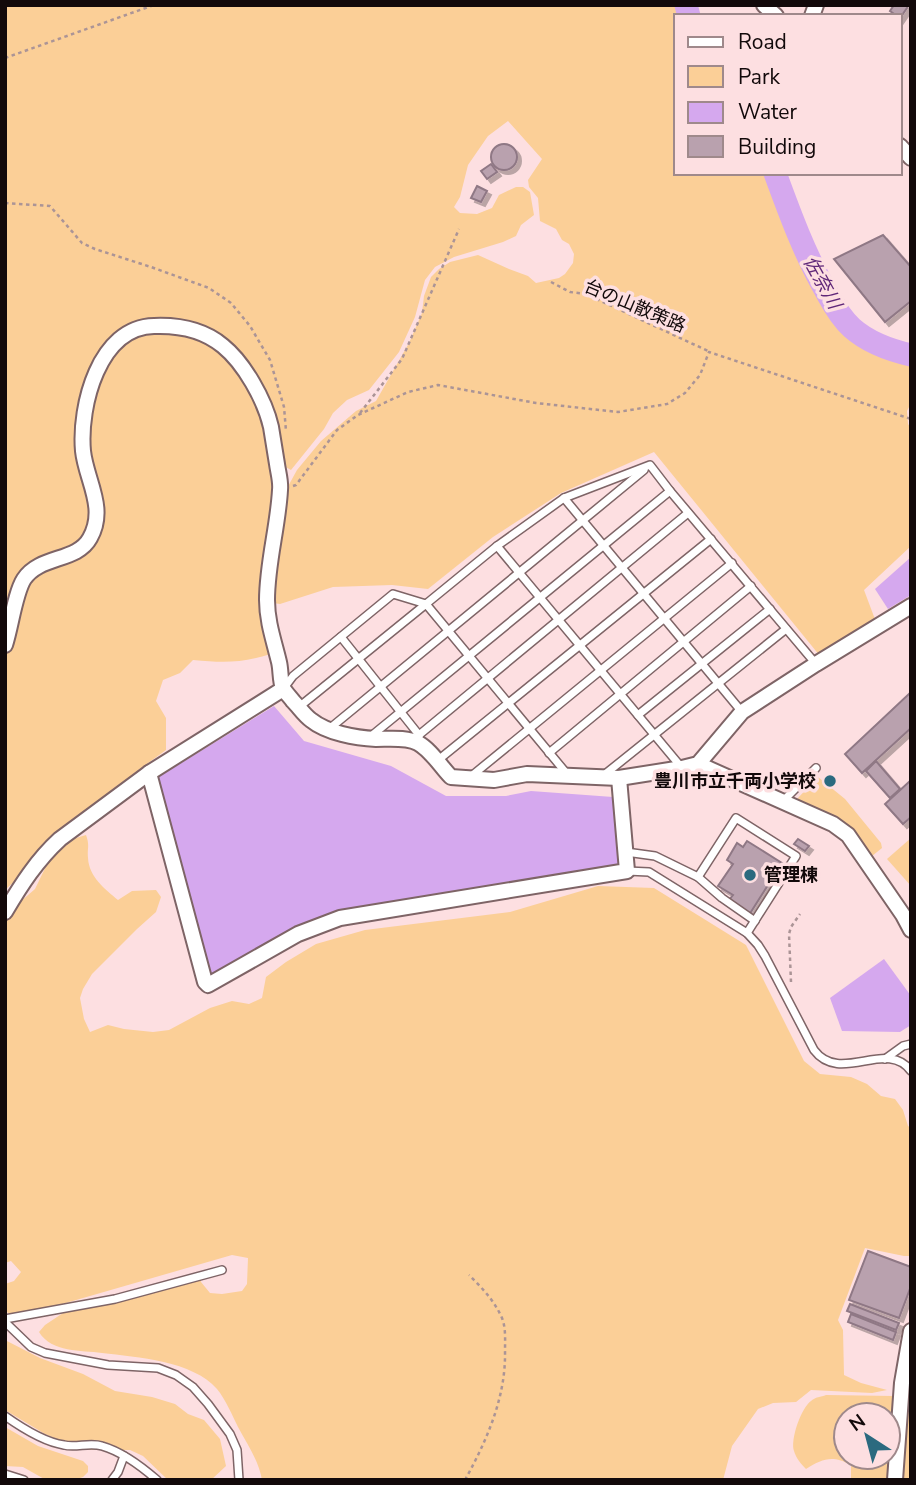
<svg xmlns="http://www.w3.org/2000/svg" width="916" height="1485" viewBox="0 0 916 1485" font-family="'Nunito Sans','Noto Sans JP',sans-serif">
<defs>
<filter id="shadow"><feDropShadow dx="4" dy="4" stdDeviation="0" flood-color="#0004"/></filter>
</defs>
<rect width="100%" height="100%" fill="#fddfe1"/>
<g fill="#fbcf97" fill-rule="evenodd">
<path d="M5,5H681L686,16H676V173H764C784,215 803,258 827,299C834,311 840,325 851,334C868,348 890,353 911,358V403L907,411L908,424L911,428V546L864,590L876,622L820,656L654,452L561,493L493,537L428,589L392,585L333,587L280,604L273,603V585L286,490L297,470L321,441L356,411L376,401L409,343L422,313L424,296L431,277L439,269L450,262L478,255L509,269L528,276L536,283L559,278L565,274L573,263L574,254L569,244L562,240L556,229L540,221L538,198L529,187L528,180L542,159L508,121L488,136L468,165L460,197L454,207L460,213L477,214L492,208L499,195L516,187H523L530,192L534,215L521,225L516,236L503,242L454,257L435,267L425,280L415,317L399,352L369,390L347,400L333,413L324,429L291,470L282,465L273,420L211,331H123L83,398L90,495V526L77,545L35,561L5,631Z"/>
<path d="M153,330L196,335L222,350L254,395L266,425L275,482L271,654C241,663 225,663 193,660L180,673L163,680L156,701L166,718V750L133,774L108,799L51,837L17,879L5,890V660L24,594L32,577L96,536L87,451L90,400L112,354L133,336Z"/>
<polygon points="818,777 845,799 881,843 882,848 872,856 853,830 836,819 798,801 797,799"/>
<path d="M86,835C90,846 87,848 88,858C89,877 105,889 118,900L132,891L156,890L161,897L156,912L137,929L92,974L83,989L80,998L84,1019L90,1032L108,1025L124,1029L153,1032L169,1030L210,1008L232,1001L249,1004L262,998L266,977L286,962L316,944L365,930L510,912L598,886L654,888L746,945L804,1061L820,1074L851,1077L867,1084L881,1096L895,1099L903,1110L908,1126L911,1128V1256H904L865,1248L838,1320L843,1330L844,1375L861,1383L887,1390L872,1393L811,1390L796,1402L773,1403L758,1409L732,1446L723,1480H262C259,1461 247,1444 238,1427C232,1415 226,1400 217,1389C193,1361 137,1357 102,1353C81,1350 52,1353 39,1332L45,1325L63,1313L200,1273L201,1282L210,1293L222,1294L242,1291L247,1284L248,1258L232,1255L45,1309L16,1314H9L5,1310V1284L14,1281L21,1272L11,1261L5,1263V915L35,889L50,858L63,842Z"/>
<polygon points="911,838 911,886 887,859"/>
<polygon points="5,1340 40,1358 83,1374 115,1391 152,1397 175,1404 188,1414 204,1420 220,1439 226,1466 211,1480 168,1480 143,1456 130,1450 83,1450 45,1434 5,1410"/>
<polygon points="911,1367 911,1480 899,1480 908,1369"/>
<path d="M826,1395L894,1396L899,1403L891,1480H851V1465C833,1455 823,1458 806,1469C801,1464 796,1458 794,1451C790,1440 801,1408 811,1401C815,1397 821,1397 826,1395ZM846,1415H888V1457H846Z"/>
<polygon points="5,1427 38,1446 83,1461 88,1466 88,1472 83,1477 74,1480 46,1480 23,1467 5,1466"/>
</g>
<g fill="#d5a8ee">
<polygon points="911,557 911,595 888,609 875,589"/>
<polygon points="274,706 304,741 391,766 446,796 506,796 531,791 613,797 619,870 350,911 210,980 157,778"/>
<polygon points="884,959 911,996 911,1025 900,1032 842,1031 830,998"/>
</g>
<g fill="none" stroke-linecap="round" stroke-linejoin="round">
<g stroke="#d5a8ee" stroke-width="23">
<polyline points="686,5 689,16"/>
<path d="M775,173C790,214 805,255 827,293C834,306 841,318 852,328C869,343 889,350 911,355"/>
</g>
</g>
<g fill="#b9a1ae" stroke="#8f7885" stroke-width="2" filter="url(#shadow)">
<polygon points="894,5 909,5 900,18 900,16 897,16 890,11"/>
<circle cx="504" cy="157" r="13"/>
<polygon points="491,164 497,172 487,179 481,171"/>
<polygon points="477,186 487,191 481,202 471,198"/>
<polygon points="883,235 911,267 911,301 885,322 834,259"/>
<polygon points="911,692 911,728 862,773 845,754"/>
<polygon points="876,761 900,789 890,798 866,771"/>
<polygon points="911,780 911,817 903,824 885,804"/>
<polygon points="798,839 809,846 805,851 794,844"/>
<polygon points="747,841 782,863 749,915 729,900 733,895 718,886 733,864 727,860 737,843 743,847"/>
<polygon points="868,1251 911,1267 911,1286 899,1318 849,1300"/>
<polygon points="850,1304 899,1323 896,1330 847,1311"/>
<polygon points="851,1314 896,1332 893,1340 848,1322"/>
</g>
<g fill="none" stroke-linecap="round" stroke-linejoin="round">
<g stroke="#7e6466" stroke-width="10">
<g id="service">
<polyline points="564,498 742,712"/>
<polyline points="497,546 682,768"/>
<polyline points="341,637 419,735 419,737"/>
<polyline points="284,688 293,676 393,594 426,604 497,546 564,498 650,465 670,491 816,664"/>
<polyline points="299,707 426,604 567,774"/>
<polyline points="638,715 770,609"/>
<polyline points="329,729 644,470"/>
<polyline points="419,735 688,513"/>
<polyline points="370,737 670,491"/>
<polyline points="549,753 751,586"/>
<polyline points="437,761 711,539"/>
<polyline points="604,775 786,629"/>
<polyline points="469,778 732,563"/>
<polyline points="783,801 816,768"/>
<polyline points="626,852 655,856 698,877 722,898 755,921"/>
<path d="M627,871L649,872L747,933L758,945L765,956L814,1050C840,1085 887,1038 911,1071"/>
<polyline points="698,877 736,818 796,856 747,933"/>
<polyline points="885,1059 903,1046 911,1044"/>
<polyline points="5,1319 115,1299 222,1270"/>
<polyline points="5,1322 31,1347 45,1353 108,1365 158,1368 176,1375 193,1387 208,1404 230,1434 237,1450 239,1480"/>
<path d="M5,1416C22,1428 44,1442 64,1445C76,1448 90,1442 102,1446C123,1452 141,1466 157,1480"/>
<polyline points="5,1474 24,1480"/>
<polyline points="112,1480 118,1472 124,1456"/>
</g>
</g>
<g stroke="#7e6466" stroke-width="18">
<g id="minor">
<polyline points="764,5 776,16"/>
<polyline points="812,16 816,5"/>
<polyline points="900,146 911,158"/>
<path d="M5,645C11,627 15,593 24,579C40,555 77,562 90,538C107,508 86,480 83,451C79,406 99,327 154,326C179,325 204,330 223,346C244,363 265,400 271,427C273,439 275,451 277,464C278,472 281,481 280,490C278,527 267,563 267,600C267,622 274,641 279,662C281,670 280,681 283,688C285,692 290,697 293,701C299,707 304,715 311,720C327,733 356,738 376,739C389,739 407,737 418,743C431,750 441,767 451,777L494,780L527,774L619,778L682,768L698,764L742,712L816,664L911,606"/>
<polyline points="698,764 833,824 848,835 903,915 911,930"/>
<polyline points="149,773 205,982 208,985 298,934 340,918 627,871 619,778"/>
<path d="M5,912C21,885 37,860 60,839L149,773L283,689"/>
<polyline points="895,1480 902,1383 911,1331"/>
</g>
</g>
<g stroke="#ab9496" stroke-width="2.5" stroke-dasharray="3.5 3.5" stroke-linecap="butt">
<polyline points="5,58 154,5"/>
<polyline points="5,203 50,206 82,243 95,249 151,267 209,288 231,303 250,326 270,360 284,407 286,431"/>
<polyline points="551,282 570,292 586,294 708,351"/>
<polyline points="360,413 402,359 459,229"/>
<polyline points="293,486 296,485 337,430 358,415 408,392 438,385 536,403 618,412 667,404 685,393 700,375 709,352 911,419"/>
<polyline points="791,982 789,934 791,927 800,914"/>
<path d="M465,1480C487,1440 506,1397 505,1351C505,1340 506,1328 502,1318C494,1300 482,1288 469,1275"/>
</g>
<use href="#service" stroke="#fff" stroke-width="7"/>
<use href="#minor" stroke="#fff" stroke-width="14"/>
</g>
<g fill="#2b6a7f" stroke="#fddfe1" stroke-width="2.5">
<circle cx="830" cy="781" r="7"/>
<circle cx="750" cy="875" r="7"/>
</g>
<g text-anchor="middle" stroke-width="7" stroke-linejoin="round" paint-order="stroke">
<g font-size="18" fill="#12090a" stroke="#fddfe1">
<text transform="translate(635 306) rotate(23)" y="6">台の山散策路</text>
</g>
<g font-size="18" font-weight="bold" fill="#12090a" stroke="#fddfe1" text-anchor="end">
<text x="816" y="787">豊川市立千両小学校</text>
<text x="764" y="881" text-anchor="start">管理棟</text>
</g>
<g font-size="19" font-style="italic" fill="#602879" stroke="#fddfe1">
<text transform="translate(823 282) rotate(61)" y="7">佐奈川</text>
</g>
</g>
<rect width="916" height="1485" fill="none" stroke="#12090a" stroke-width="14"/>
<rect x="674" y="14" width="228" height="161" fill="#fddfe1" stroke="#9f898b" stroke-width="2"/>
<rect x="688" y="37" width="35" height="10" fill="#ffffff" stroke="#9f898b" stroke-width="2"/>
<text x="738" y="49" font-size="21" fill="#12090a">Road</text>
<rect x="688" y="66" width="35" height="21" fill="#fbcf97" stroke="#9f898b" stroke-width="2"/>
<text x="738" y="84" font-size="21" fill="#12090a">Park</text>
<rect x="688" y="102" width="35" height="21" fill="#d5a8ee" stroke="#9f898b" stroke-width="2"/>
<text x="738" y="119" font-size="21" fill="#12090a">Water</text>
<rect x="688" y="136" width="35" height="21" fill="#b9a1ae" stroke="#9f898b" stroke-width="2"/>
<text x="738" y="154" font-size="21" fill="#12090a">Building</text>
<g transform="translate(867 1436) rotate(324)"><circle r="33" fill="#fddfe1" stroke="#9f898b" stroke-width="2"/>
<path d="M0-5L12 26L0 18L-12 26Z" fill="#2b6a7f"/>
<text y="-10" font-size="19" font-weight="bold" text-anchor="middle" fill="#12090a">N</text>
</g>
</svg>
